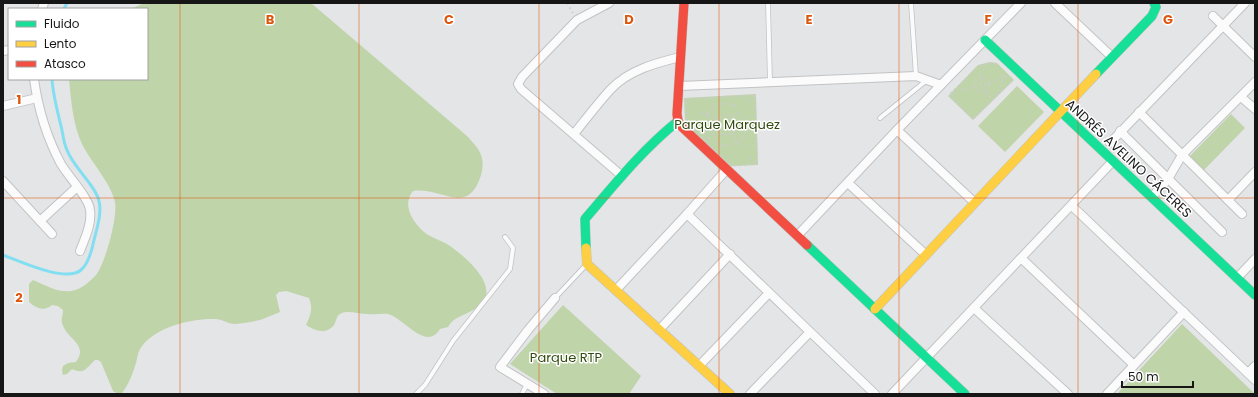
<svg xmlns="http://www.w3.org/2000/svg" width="1258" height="397" viewBox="0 0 1258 397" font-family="Poppins,sans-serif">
<rect width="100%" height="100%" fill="#e4e5e7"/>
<g fill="#bfd4a9">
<path d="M144,3H311L467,136C479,149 486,156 481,175C468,217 442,187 413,191C400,206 416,228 430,236C435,239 442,241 447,244C461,253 490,277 486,295C482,314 456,312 448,327L440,329C426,352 404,318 388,314C381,313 374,315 367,314C359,314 349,310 342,313C336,315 337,320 334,325C326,335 315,331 306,325C311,315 313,308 309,298L286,291L279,292L276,295L280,312C274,314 269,317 263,319C254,322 244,323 235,324C228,324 222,319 215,319C192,318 156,327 142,346C137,353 138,356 136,363C133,373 128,386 122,393L118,394L113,391L101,362L98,360H95C86,368 85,375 72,369L67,374L63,375L62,370L63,366L68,363L76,362C89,344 67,340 62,323C61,319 63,315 63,310L58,306L52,305C44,312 36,308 29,302V284L33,280C45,285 58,293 71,291C81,290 89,282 96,275C105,264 118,216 115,202C110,181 92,164 82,144C73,125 71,100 69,79H147V9H131Z"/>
<polygon points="990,62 997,63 1014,80 973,120 948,96 978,65"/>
<polygon points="1017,86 1044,112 1005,152 978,126"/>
<polygon points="756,94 758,165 731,166 693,131 685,120 684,98"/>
<polygon points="1231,114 1245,128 1203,171 1189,157"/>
<polygon points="563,305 641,376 629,394 557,394 510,364"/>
<polygon points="1182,324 1255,394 1117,394"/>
</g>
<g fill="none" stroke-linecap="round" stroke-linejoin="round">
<g stroke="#82def1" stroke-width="3">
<polyline points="64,9 67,3"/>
<path d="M3,255C19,261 66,283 81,270C89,263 92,250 94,240C97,228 102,213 99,201C96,186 73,167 67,150C64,144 63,136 62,130C58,113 53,96 52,79"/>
</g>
<g stroke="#c1c3c4" stroke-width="5.5">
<g id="lane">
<polyline points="768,3 770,82"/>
<polyline points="911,3 916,76"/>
<polyline points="880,118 927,80"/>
<polyline points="555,298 586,265"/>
<polyline points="416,394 425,385 453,341 510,269 513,248 505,237"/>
<polyline points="522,394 527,384"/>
</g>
</g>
<g stroke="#c1c3c4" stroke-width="10">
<g id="street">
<polyline points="609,3 577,20 522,77 518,84 521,89 622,176"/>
<polyline points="1055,3 1112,57"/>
<polyline points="42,9 44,3"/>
<polyline points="1213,16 1255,57"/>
<polyline points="3,51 9,50"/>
<path d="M34,79C38,108 47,138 61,164C68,176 89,198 90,210C92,224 85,238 80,251"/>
<polyline points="679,86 916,76 941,85"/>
<polyline points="1241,97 1255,109"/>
<polyline points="3,106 37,98"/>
<polyline points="1139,112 1242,214"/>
<polyline points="897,130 974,202"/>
<polyline points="1120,131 1222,232"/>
<path d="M574,134C586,119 598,103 611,89C629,70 656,63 680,57"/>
<polyline points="1110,143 1245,3"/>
<polyline points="3,181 52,234"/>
<polyline points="848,183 926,255"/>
<polyline points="1152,197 1168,179 1182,155 1255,82"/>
<polyline points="1228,200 1255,172"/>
<polyline points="1072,206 1255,380"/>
<polyline points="687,214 875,394"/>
<polyline points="40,221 77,187"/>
<polyline points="798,235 897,130 1021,3"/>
<polyline points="1021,258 1134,365"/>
<polyline points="1237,278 1255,259"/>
<polyline points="616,290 687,214 727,169"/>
<polyline points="974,308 1068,394"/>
<polyline points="659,330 730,254"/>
<polyline points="699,366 769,293"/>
<polyline points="1248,373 1255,366"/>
<polyline points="544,394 500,367 528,330 555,298"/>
<polyline points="750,394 810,332"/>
<polyline points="892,394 1113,161"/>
<polyline points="1107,394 1184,312"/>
</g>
</g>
<g stroke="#c1c3c4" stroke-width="10">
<g id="fast">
<polyline points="985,40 1255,295"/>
<polyline points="1096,74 1152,16 1156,7 1154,3"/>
<polyline points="807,245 965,394"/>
<path d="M586,248L585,219C614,185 643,149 678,121"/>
</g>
</g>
<g stroke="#c1c3c4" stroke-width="10">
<g id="slow">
<polyline points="586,248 587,264 730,394"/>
<polyline points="875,309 1096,74"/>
</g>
</g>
<g stroke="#c1c3c4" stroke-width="10">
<polyline id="jam" points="684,3 677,114 678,121 682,127 807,245"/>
</g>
<g stroke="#ccccce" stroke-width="1.5" stroke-dasharray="2 3" stroke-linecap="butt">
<polyline points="567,3 573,13"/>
<polyline points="985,64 982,73 981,85 992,100"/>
<polyline points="996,64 991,63 978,66 949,95 973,119 1013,80"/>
<circle cx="982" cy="85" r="7"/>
<polygon points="755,95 757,164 731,166 691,127 687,121 686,99"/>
<path d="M951,95C969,85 991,88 1006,74"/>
<polyline points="996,96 999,88 1007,74"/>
<polyline points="748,102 755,95"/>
<polyline points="702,112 718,119"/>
<circle cx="726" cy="125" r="10"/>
<polyline points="733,117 738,112"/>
<polyline points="732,133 742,147"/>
<path d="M708,137C700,124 706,107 721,104C726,103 731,104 737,106"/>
<polyline points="709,139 717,130"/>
<path d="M715,143C737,151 752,135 744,114"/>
<polyline points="750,158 755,164"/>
</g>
<use href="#lane" stroke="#fbfbfb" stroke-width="4"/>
<use href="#street" stroke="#fbfbfb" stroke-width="8"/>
<use href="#fast" stroke="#16e098" stroke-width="9"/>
<use href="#slow" stroke="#ffcf43" stroke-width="9"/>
<use href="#jam" stroke="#f24e42" stroke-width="9"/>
</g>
<path fill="none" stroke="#de560d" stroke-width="1" stroke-opacity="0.55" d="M180,3V394M359,3V394M539,3V394M719,3V394M899,3V394M1078,3V394M3,198H1255"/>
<g text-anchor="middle" stroke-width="3" stroke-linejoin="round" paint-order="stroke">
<g font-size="13" fill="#324b10" stroke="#fff">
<text x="727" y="129">Parque Marquez</text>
<text x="566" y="362">Parque RTP</text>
</g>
<g font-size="13" fill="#161617" stroke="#fff">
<text transform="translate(1129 158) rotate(43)" y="5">ANDRÉS AVELINO CÁCERES</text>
</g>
</g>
<g font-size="13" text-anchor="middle" font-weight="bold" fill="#de560d" stroke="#fff" stroke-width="3" stroke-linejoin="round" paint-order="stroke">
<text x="270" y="24">B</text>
<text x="449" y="24">C</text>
<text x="629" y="24">D</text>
<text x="809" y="24">E</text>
<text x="988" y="24">F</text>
<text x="1168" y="24">G</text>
<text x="19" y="104">1</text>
<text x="19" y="302">2</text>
</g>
<rect width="1258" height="397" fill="none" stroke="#161617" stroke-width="8"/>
<rect x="8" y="8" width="140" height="72" fill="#ffffff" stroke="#a2a2a2"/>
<rect x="16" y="21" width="20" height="6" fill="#16e098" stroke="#a2a2a2"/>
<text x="44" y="28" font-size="12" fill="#161617">Fluido</text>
<rect x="16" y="41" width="20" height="6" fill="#ffcf43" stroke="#a2a2a2"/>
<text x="44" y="48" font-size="12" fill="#161617">Lento</text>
<rect x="16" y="61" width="20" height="6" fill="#f24e42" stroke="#a2a2a2"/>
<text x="44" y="68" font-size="12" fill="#161617">Atasco</text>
<path d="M1122 381v6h71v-6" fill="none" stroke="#161617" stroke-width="2"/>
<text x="1128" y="381" font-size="12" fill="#161617" stroke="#ffffff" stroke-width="3" paint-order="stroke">50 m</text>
</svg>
